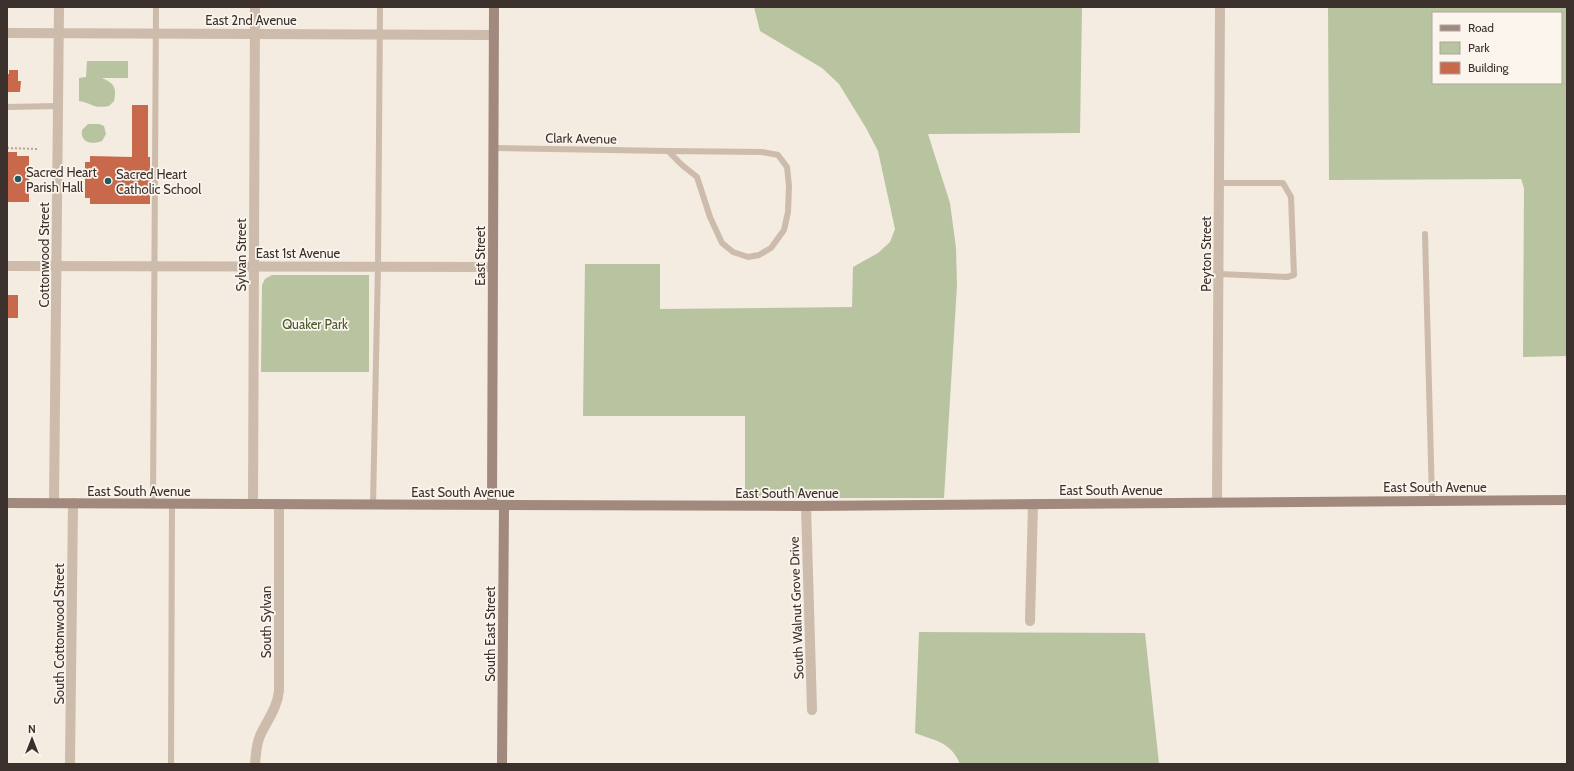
<svg xmlns="http://www.w3.org/2000/svg" width="1574" height="771" viewBox="0 0 1574 771" font-family="Cabin,sans-serif">
<rect width="100%" height="100%" fill="#f4ebe1"/>
<g fill="#b8c4a0" fill-rule="evenodd">
<polygon points="754,7 1082,7 1080,133 928,134 950,203 956,248 957,285 944,498 745,498 745,416 583,416 585,264 660,264 660,309 852,307 853,267 878,253 890,242 895,229 878,151 866,128 839,84 822,68 760,31"/>
<path d="M1328,7H1567V356L1523,357L1524,188L1521,179L1329,180ZM1433,13H1561V83H1433Z"/>
<path d="M87,61H128V78H102C114,83 117,88 114,101L109,106C93,109 92,103 79,101V78L86,77Z"/>
<path d="M88,124H99L104,126L106,134L102,141C92,145 80,143 82,130Z"/>
<polygon points="272,275 369,275 369,372 261,372 262,285 265,279"/>
<path d="M919,632L1145,633L1159,764H960C951,742 936,741 915,733Z"/>
</g>
<g fill="#c8694b">
<polygon points="9,70 18,70 18,81 21,81 20,92 7,92 7,74 9,74"/>
<polygon points="132,105 148,105 148,157 150,157 150,204 90,204 90,198 85,198 85,162 90,162 90,156 132,157"/>
<polygon points="7,152 17,152 17,156 29,156 29,202 7,202"/>
<rect x="7" y="295" width="11" height="23"/>
</g>
<g fill="none" stroke-linecap="round" stroke-linejoin="round">
<polyline stroke="#b9a596" stroke-width="2" stroke-dasharray="2 2" stroke-linecap="butt" points="7,148 38,149"/>
<g stroke="#cdbbac" stroke-width="6">
<polyline points="7,107 58,106"/>
<polyline points="493,148 668,151"/>
<polygon points="668,151 762,152 778,155 787,167 789,186 788,212 784,230 771,248 759,255 748,257 733,252 722,243 710,217 697,177 682,165"/>
<polyline points="1425,234 1432,500"/>
<polyline points="1219,274 1287,277 1294,275 1291,197 1283,183 1219,183"/>
<polyline points="153,504 156,7"/>
<polyline points="373,505 378,266 380,7"/>
<polyline points="171,764 172,504"/>
</g>
<g stroke="#cdbbac" stroke-width="10">
<polyline points="7,33 494,35"/>
<polyline points="7,266 493,267"/>
<polyline points="1217,502 1220,7"/>
<polyline points="54,503 59,7"/>
<polyline points="253,504 255,7"/>
<polyline points="806,506 812,710"/>
<polyline points="1030,621 1033,504"/>
<polyline points="70,764 73,503"/>
<path d="M255,764C256,754 256,745 260,736C267,720 277,709 279,691V504"/>
</g>
<g stroke="#a18a7d" stroke-width="10">
<polyline points="7,503 806,506 1567,500"/>
<polyline points="492,505 494,7"/>
<polyline points="502,764 504,505"/>
</g>
</g>
<g fill="#1f5a5e" stroke="#fbf5ee" stroke-width="1.5">
<circle cx="18" cy="179" r="4"/>
<circle cx="108" cy="181" r="4"/>
</g>
<g text-anchor="middle" stroke-width="3.5" stroke-linejoin="round" paint-order="stroke">
<g font-size="13" fill="#3b302b" stroke="#fbf5ee">
<text x="251" y="25">East 2nd Avenue</text>
<text transform="translate(581 138) rotate(1)" y="5">Clark Avenue</text>
<text x="298" y="258">East 1st Avenue</text>
<text transform="translate(1206 254) rotate(-90)" y="5">Peyton Street</text>
<text transform="translate(44 255) rotate(-90)" y="5">Cottonwood Street</text>
<text transform="translate(241 255) rotate(-90)" y="5">Sylvan Street</text>
<text transform="translate(480 256) rotate(-90)" y="5">East Street</text>
<text x="1435" y="492">East South Avenue</text>
<text x="1111" y="495">East South Avenue</text>
<text x="139" y="496">East South Avenue</text>
<text x="463" y="497">East South Avenue</text>
<text x="787" y="498">East South Avenue</text>
<text transform="translate(796 608) rotate(-92)" y="5">South Walnut Grove Drive</text>
<text transform="translate(266 622) rotate(-90)" y="5">South Sylvan</text>
<text transform="translate(59 634) rotate(-90)" y="5">South Cottonwood Street</text>
<text transform="translate(490 634) rotate(-90)" y="5">South East Street</text>
</g>
<g font-size="13" fill="#3b302b" stroke="#fbf5ee" text-anchor="start">
<text x="26" y="177">Sacred Heart<tspan x="26" dy="15">Parish Hall</tspan></text>
<text x="116" y="179">Sacred Heart<tspan x="116" dy="15">Catholic School</tspan></text>
</g>
<g font-size="13" fill="#4a5a2e" stroke="#fbf5ee">
<text x="315" y="329">Quaker Park</text>
</g>
</g>
<rect width="1574" height="771" fill="none" stroke="#3b302b" stroke-width="16"/>
<rect x="1432" y="12" width="130" height="72" fill="#fbf5ee" stroke="#aea6a0"/>
<rect x="1440" y="25" width="20" height="6" fill="#a18a7d" stroke="#aea6a0"/>
<text x="1468" y="32" font-size="12" fill="#3b302b">Road</text>
<rect x="1440" y="42" width="20" height="12" fill="#b8c4a0" stroke="#aea6a0"/>
<text x="1468" y="52" font-size="12" fill="#3b302b">Park</text>
<rect x="1440" y="62" width="20" height="12" fill="#c8694b" stroke="#aea6a0"/>
<text x="1468" y="72" font-size="12" fill="#3b302b">Building</text>
<g transform="translate(32 739)" stroke="#fbf5ee" stroke-width="3" paint-order="stroke">
<path d="M0-3L7 15L0 10L-7 15Z" fill="#3b302b"/>
<text y="-6" font-size="11" font-weight="bold" text-anchor="middle" fill="#3b302b">N</text>
</g>
</svg>
